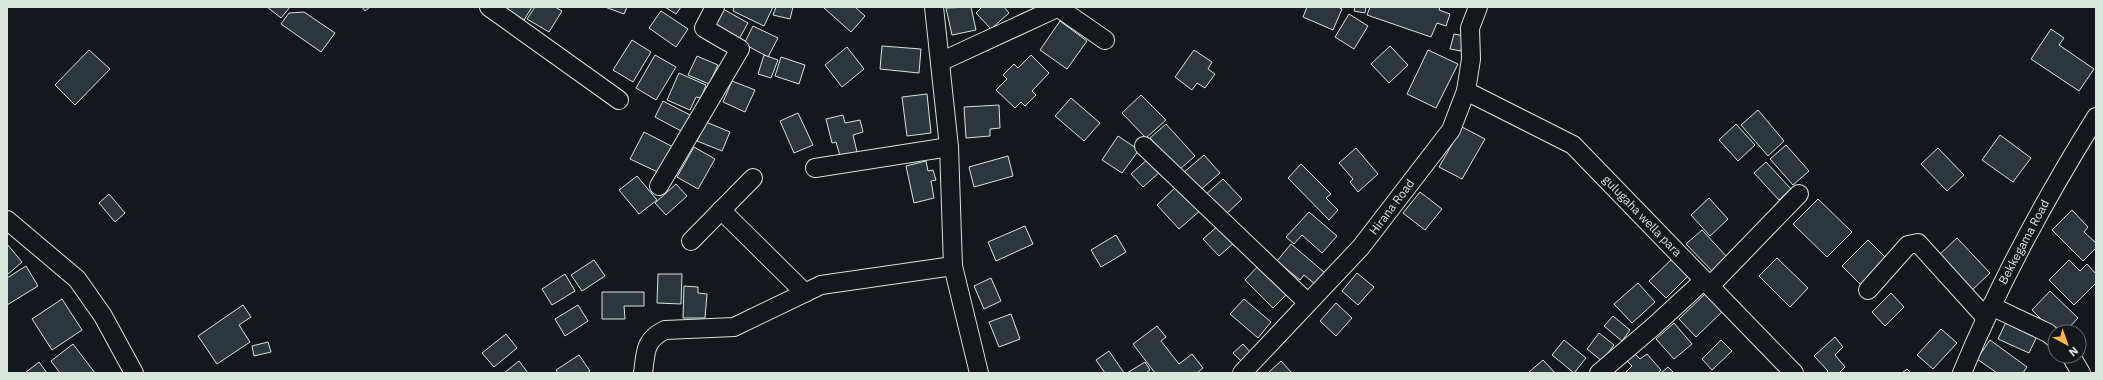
<svg xmlns="http://www.w3.org/2000/svg" width="2103" height="380" viewBox="0 0 2103 380" font-family="'IBM Plex Sans',sans-serif">
<rect width="100%" height="100%" fill="#14181c"/>
<g fill="#2c363c" stroke="#d8e6dc">
<polygon points="267,7 290,7 281,18"/>
<polygon points="362,7 370,7 365,11"/>
<polygon points="504,7 532,7 524,20"/>
<polygon points="535,7 555,7 562,11 549,32 527,19"/>
<polygon points="605,7 627,7 624,14"/>
<polygon points="665,7 681,7 676,14"/>
<polygon points="734,7 773,7 764,26 733,11"/>
<polygon points="776,7 793,7 790,19 773,15"/>
<polygon points="825,7 855,7 865,16 851,32 824,8"/>
<polygon points="971,7 976,30 952,35 946,8"/>
<polygon points="982,7 1004,7 1009,13 991,29 976,13"/>
<polygon points="1307,7 1338,7 1342,9 1333,30 1303,17"/>
<polygon points="1355,7 1366,7 1365,13 1354,11"/>
<polygon points="1370,7 1440,7 1439,10 1450,14 1446,26 1437,23 1431,37 1367,15"/>
<polygon points="723,9 748,23 738,41 713,28"/>
<polygon points="661,11 688,29 676,47 649,28"/>
<polygon points="304,12 335,33 321,52 281,24 289,13"/>
<polygon points="1349,14 1368,26 1354,49 1335,37"/>
<polygon points="1060,21 1087,41 1067,69 1040,50"/>
<polygon points="753,26 778,38 768,57 744,44"/>
<polygon points="2051,29 2064,38 2059,45 2094,69 2079,91 2031,59"/>
<polygon points="1454,34 1464,36 1461,51 1450,49"/>
<polygon points="632,40 651,52 633,82 613,70"/>
<polygon points="882,46 921,49 919,73 880,69"/>
<polygon points="1390,46 1408,65 1389,83 1371,64"/>
<polygon points="847,47 864,69 842,87 825,65"/>
<polygon points="89,50 110,69 75,105 55,85"/>
<polygon points="1194,50 1212,62 1208,69 1215,74 1205,88 1197,83 1192,90 1175,77"/>
<polygon points="1428,50 1458,64 1436,108 1407,94"/>
<polygon points="655,55 676,67 656,100 636,88"/>
<polygon points="764,55 778,60 771,78 758,74"/>
<polygon points="1031,55 1049,73 1032,91 1036,95 1025,106 1021,102 1015,108 996,90 1007,79 1003,75 1014,64 1018,68"/>
<polygon points="697,56 718,65 709,84 688,75"/>
<polygon points="781,57 805,65 799,84 775,76"/>
<polygon points="679,73 706,85 701,98 696,97 690,110 667,100"/>
<polygon points="732,81 755,90 745,112 723,102"/>
<polygon points="927,94 931,133 907,136 902,97"/>
<polygon points="1141,95 1166,120 1146,138 1122,113"/>
<polygon points="1071,98 1100,123 1084,141 1055,116"/>
<polygon points="663,101 692,116 683,132 655,117"/>
<polygon points="999,105 1000,128 990,129 990,136 966,138 964,107"/>
<polygon points="1758,110 1784,141 1768,156 1741,125"/>
<polygon points="798,113 813,145 794,153 780,121"/>
<polygon points="843,115 845,123 860,120 863,132 853,135 857,152 840,156 836,142 832,143 826,119"/>
<polygon points="706,122 730,132 722,151 697,141"/>
<polygon points="1166,124 1195,156 1179,170 1150,138"/>
<polygon points="1736,124 1755,145 1738,161 1719,140"/>
<polygon points="1462,127 1485,139 1462,179 1439,167"/>
<polygon points="644,132 673,147 660,173 630,159"/>
<polygon points="2000,135 2031,158 2013,182 1982,160"/>
<polygon points="1118,136 1139,150 1122,173 1102,160"/>
<polygon points="1786,145 1809,171 1793,185 1770,159"/>
<polygon points="694,147 715,159 698,189 677,177"/>
<polygon points="1356,148 1378,174 1358,192 1350,182 1353,179 1339,163"/>
<polygon points="1938,148 1964,175 1947,191 1921,164"/>
<polygon points="1204,155 1220,173 1199,191 1183,173"/>
<polygon points="1008,156 1013,176 974,187 969,167"/>
<polygon points="1149,158 1161,171 1143,187 1131,174"/>
<polygon points="926,161 928,171 933,170 936,180 931,181 934,198 914,203 906,166"/>
<polygon points="1766,162 1791,189 1779,200 1754,173"/>
<polygon points="1301,164 1331,194 1326,198 1338,210 1329,220 1288,178"/>
<polygon points="637,176 657,200 639,214 619,190"/>
<polygon points="1223,179 1242,199 1223,217 1204,196"/>
<polygon points="676,184 687,196 666,215 655,203"/>
<polygon points="1179,184 1202,209 1179,229 1157,205"/>
<polygon points="1420,192 1442,209 1425,230 1403,213"/>
<polygon points="109,194 125,213 115,222 99,203"/>
<polygon points="1709,198 1728,219 1710,236 1691,215"/>
<polygon points="1818,199 1852,232 1827,257 1793,224"/>
<polygon points="2072,210 2088,227 2084,232 2096,243 2096,248 2083,261 2052,230"/>
<polygon points="1309,212 1337,236 1322,253 1302,235 1294,244 1286,237"/>
<polygon points="1219,225 1235,242 1219,256 1203,239"/>
<polygon points="1025,226 1033,244 996,261 988,242"/>
<polygon points="1702,230 1728,258 1713,272 1686,244"/>
<polygon points="1116,235 1126,252 1101,267 1091,250"/>
<polygon points="1957,238 1990,273 1970,292 1937,257"/>
<polygon points="1868,240 1887,259 1861,285 1842,266"/>
<polygon points="7,244 22,262 7,275"/>
<polygon points="1291,244 1325,273 1315,284 1304,275 1300,280 1277,261"/>
<polygon points="1777,258 1808,288 1790,307 1759,276"/>
<polygon points="1672,259 1689,275 1666,298 1649,281"/>
<polygon points="594,260 605,276 582,291 571,275"/>
<polygon points="2069,260 2080,271 2087,264 2096,274 2096,283 2074,305 2049,280"/>
<polygon points="1260,264 1289,292 1273,308 1245,280"/>
<polygon points="26,266 38,286 7,305 7,278"/>
<polygon points="1357,273 1374,287 1358,305 1342,291"/>
<polygon points="565,274 575,291 552,305 542,289"/>
<polygon points="658,274 682,274 681,304 657,303"/>
<polygon points="991,278 1001,301 984,309 974,286"/>
<polygon points="1638,283 1655,302 1632,323 1614,304"/>
<polygon points="684,286 698,287 698,293 707,294 705,318 683,318"/>
<polygon points="1708,291 1725,309 1696,337 1679,319"/>
<polygon points="2050,291 2078,318 2065,332 2055,333 2032,310"/>
<polygon points="602,292 644,292 644,306 624,306 625,319 602,319"/>
<polygon points="1891,293 1904,307 1885,326 1872,312"/>
<polygon points="62,299 82,330 52,350 32,319"/>
<polygon points="1244,299 1271,322 1258,338 1230,314"/>
<polygon points="1336,303 1352,318 1336,336 1320,321"/>
<polygon points="243,305 251,317 239,325 250,342 217,364 198,336"/>
<polygon points="578,305 588,321 565,336 555,319"/>
<polygon points="1011,314 1020,339 999,347 989,322"/>
<polygon points="1613,316 1630,330 1622,341 1604,326"/>
<polygon points="2007,320 2038,334 2029,353 1998,339"/>
<polygon points="1674,323 1692,344 1674,359 1656,339"/>
<polygon points="1157,326 1166,337 1161,341 1179,364 1192,354 1203,368 1197,373 1155,373 1133,344"/>
<polygon points="1941,329 1957,343 1933,369 1917,355"/>
<polygon points="1599,333 1614,345 1602,361 1587,349"/>
<polygon points="506,334 517,348 494,367 482,353"/>
<polygon points="1835,337 1843,347 1835,355 1845,367 1839,373 1826,373 1828,371 1814,356"/>
<polygon points="1564,340 1586,358 1574,373 1552,355"/>
<polygon points="1721,340 1732,351 1712,370 1702,359"/>
<polygon points="1990,340 2027,367 2023,373 1997,373 1977,359"/>
<polygon points="268,342 271,352 254,356 252,346"/>
<polygon points="73,344 95,373 60,373 51,361"/>
<polygon points="1243,344 1252,354 1243,363 1233,353"/>
<polygon points="1109,351 1124,373 1105,373 1096,360"/>
<polygon points="1634,353 1640,359 1647,354 1661,370 1658,373 1625,373 1632,366 1626,360"/>
<polygon points="579,355 590,371 587,373 558,373 556,370"/>
<polygon points="1543,360 1555,373 1528,373"/>
<polygon points="519,361 528,373 504,373"/>
<polygon points="1281,361 1292,373 1268,373"/>
<polygon points="39,362 47,373 25,373"/>
<polygon points="1145,362 1150,370 1146,373 1127,373"/>
<polygon points="1668,367 1674,373 1661,373"/>
<polygon points="1907,369 1911,373 1902,373"/>
</g>
<g fill="none" stroke-linecap="round" stroke-linejoin="round">
<g stroke="#d8e6dc" stroke-width="20">
<g id="minor">
<polyline points="489,7 619,100"/>
<polyline points="934,7 949,147 953,266 979,373"/>
<polyline points="1059,8 1105,40"/>
<polyline points="940,62 1059,7"/>
<polyline points="1466,91 1573,145 1794,373"/>
<polyline points="1144,146 1308,303"/>
<polyline points="815,168 949,147"/>
<polyline points="659,186 740,49 704,28 715,7"/>
<polyline points="721,210 805,293"/>
<polyline points="7,220 77,279 103,316 134,373"/>
<polyline points="691,241 753,178"/>
<polyline points="1710,286 1799,194"/>
<polyline points="1868,290 1908,245 1918,243 1986,318"/>
<polyline points="1991,306 2048,333 2055,339"/>
<polyline points="2071,356 2081,373"/>
<path d="M643,373C646,352 644,340 665,330L734,327L821,285L953,266"/>
<polyline points="1242,373 1361,247 1451,130 1466,91 1471,59 1470,28 1478,7"/>
<polyline points="1599,373 1653,327 1704,280"/>
<path d="M1962,373C1999,283 2045,199 2096,117"/>
</g>
</g>
<use href="#minor" stroke="#14181c" stroke-width="18"/>
</g>
<g text-anchor="middle" stroke-width="3" stroke-linejoin="round" paint-order="stroke">
<g font-size="12" fill="#d8e6dc" stroke="#14181c">
<text transform="translate(1392 207) rotate(-53)" y="4">Hirana Road</text>
<text transform="translate(1642 216) rotate(46)" y="4">gulugaha wella para</text>
<text transform="translate(2024 242) rotate(-62)" y="4">Bekkegama Road</text>
</g>
</g>
<rect width="2103" height="380" fill="none" stroke="#d8e6dc" stroke-width="16"/>
<g transform="translate(2067 344) rotate(139)"><circle r="19" fill="#14181c" stroke="#626a69"/>
<path d="M0-3L7 15L0 10L-7 15Z" fill="#ffb74d"/>
<text y="-6" font-size="11" font-weight="bold" text-anchor="middle" fill="#d8e6dc">N</text>
</g>
</svg>
